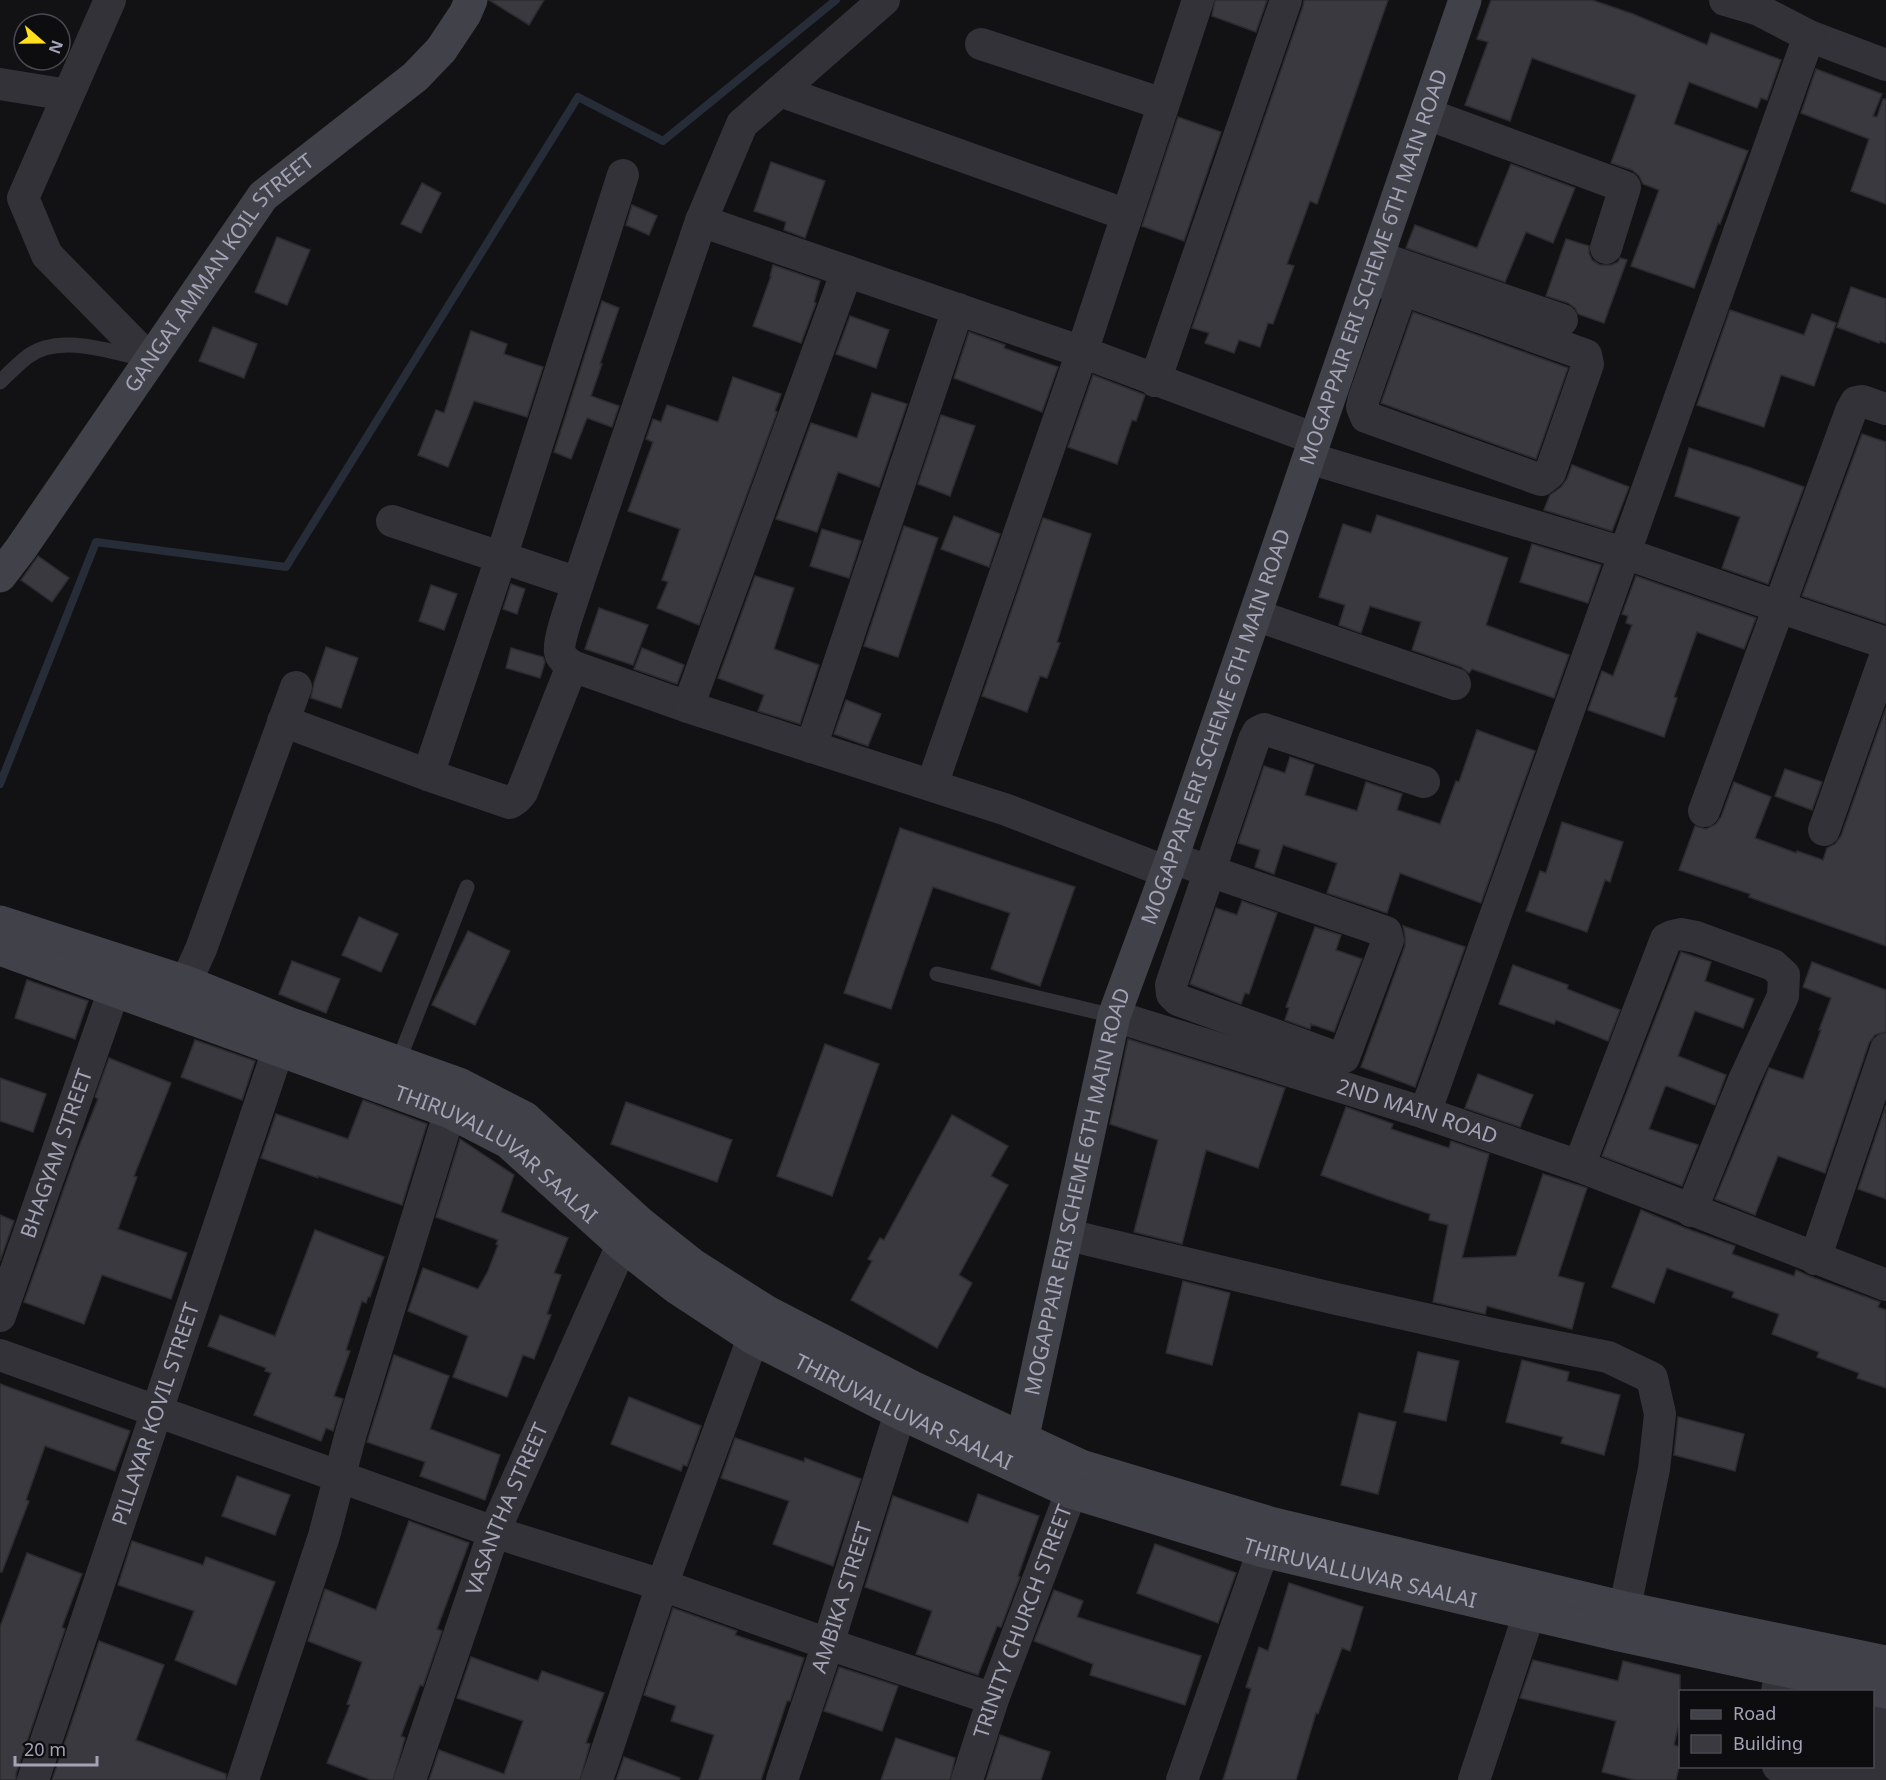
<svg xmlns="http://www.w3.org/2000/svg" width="1886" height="1780" viewBox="0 0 1886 1780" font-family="'Noto Sans',sans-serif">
<rect width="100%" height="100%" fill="#121214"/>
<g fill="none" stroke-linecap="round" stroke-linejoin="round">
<polyline stroke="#272d38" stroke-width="8" points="0,784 96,542 286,567 578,97 663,141 836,0"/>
</g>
<g fill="#39393f" stroke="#2c2b30" stroke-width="1.5">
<polygon points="489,0 544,0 529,25"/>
<polygon points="1215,0 1267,0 1256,32 1212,16"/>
<polygon points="1304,0 1388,0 1317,204 1310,201 1287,264 1294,266 1273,324 1268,323 1260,347 1239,340 1234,353 1205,343 1209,333 1192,328 1303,6"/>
<polygon points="1491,0 1592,0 1633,14 1707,45 1711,33 1781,60 1767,100 1761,98 1757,108 1689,82 1674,124 1748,151 1720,224 1718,223 1694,288 1631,266 1659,190 1643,184 1639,176 1632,170 1611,163 1636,95 1532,58 1510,121 1465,105 1488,42 1477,39"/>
<polygon points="1816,69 1882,94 1873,116 1877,117 1883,99 1886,99 1886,204 1851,191 1869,139 1801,113"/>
<polygon points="1178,117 1221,132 1184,241 1142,226"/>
<polygon points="771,162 825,181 805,238 784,230 786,222 754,211"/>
<polygon points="1511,164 1575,188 1553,243 1526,232 1505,282 1406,248 1415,225 1477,248"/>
<polygon points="422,183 441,193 421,233 401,224"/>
<polygon points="632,205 657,216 649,235 626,225"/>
<polygon points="277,237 310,250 287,305 255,292"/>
<polygon points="1566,239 1589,246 1589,253 1592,260 1600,265 1611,265 1618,262 1620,258 1627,260 1604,323 1578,314 1575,308 1568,303 1546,296"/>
<polygon points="773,265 820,281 814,302 816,303 801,343 753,326 771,276 770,276"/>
<polygon points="1851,287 1886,299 1886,343 1880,341 1879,343 1837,327"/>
<polygon points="602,301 619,308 600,364 602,364 591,396 619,406 612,427 587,418 571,459 554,452"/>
<polygon points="1730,310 1804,335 1812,314 1836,323 1814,386 1781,375 1764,427 1697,405"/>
<polygon points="1413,312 1568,368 1536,459 1381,403"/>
<polygon points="850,316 889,330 876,368 836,354"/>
<polygon points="213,327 257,344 244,378 199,361"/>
<polygon points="471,331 507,344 504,354 543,367 527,417 474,401 448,467 418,455 436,410 444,413"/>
<polygon points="969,332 1005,345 1004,348 1058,367 1042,412 954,378"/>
<polygon points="1093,375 1145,395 1136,421 1132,420 1117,464 1068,447"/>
<polygon points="733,377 781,394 775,411 777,412 699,625 657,608 668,582 662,580 680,529 628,511 653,442 646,439 653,419 661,422 667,405 718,422"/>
<polygon points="872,393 907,404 879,487 838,472 817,532 776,519 811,423 857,438"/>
<polygon points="941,415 975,426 950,496 918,484"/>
<polygon points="1862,434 1886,442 1886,624 1802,596"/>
<polygon points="1689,448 1751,468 1804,487 1768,584 1722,568 1740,517 1675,496"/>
<polygon points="1572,465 1629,487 1612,531 1544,510 1550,495 1561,487 1567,479"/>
<polygon points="1377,515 1508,558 1486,625 1569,655 1554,698 1472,669 1469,673 1461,667 1412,650 1421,622 1370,606 1361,633 1339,625 1345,605 1319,597 1343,524 1371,533"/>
<polygon points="954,516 1000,534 989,567 941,549"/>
<polygon points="1043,518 1091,534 1057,642 1060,643 1047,678 1040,676 1027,712 982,696"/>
<polygon points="904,526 938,538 898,657 864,646"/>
<polygon points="822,529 861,541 849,578 810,566"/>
<polygon points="1532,544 1601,565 1588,603 1520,582"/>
<polygon points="38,556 69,578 52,602 21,580"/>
<polygon points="755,576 794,588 774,649 819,665 800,724 758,711 764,695 718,678"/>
<polygon points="1636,576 1756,618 1744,649 1697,632 1674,697 1677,698 1664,737 1588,710 1602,671 1613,676 1632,625 1626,623 1628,616 1622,614"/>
<polygon points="511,584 525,589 517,614 503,609"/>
<polygon points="431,585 457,594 444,630 419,621"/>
<polygon points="599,608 648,625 633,665 585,649"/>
<polygon points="326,647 358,658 341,708 311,698 314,683"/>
<polygon points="511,648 543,657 545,662 540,678 506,668"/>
<polygon points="642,648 684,665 677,684 634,669"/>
<polygon points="846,700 881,714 868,746 834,734"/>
<polygon points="1886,708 1886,946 1749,897 1750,894 1679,870 1695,826 1706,829 1716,824 1721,817 1734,782 1771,797 1755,838 1796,853 1797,851 1823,860 1827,848 1835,844 1841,836"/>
<polygon points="1477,730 1535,751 1481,903 1400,873 1387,913 1327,893 1337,863 1283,845 1274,874 1255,867 1260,850 1238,843 1264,766 1285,773 1290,757 1314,765 1305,795 1357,811 1366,782 1402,794 1397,810 1440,824 1456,781 1459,782"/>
<polygon points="1785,769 1822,782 1812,810 1775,796"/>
<polygon points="1562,822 1623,842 1610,882 1605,880 1587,932 1526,911 1540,871 1546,873"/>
<polygon points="900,828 1075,887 1040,986 991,969 1010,913 933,887 891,1009 844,993"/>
<polygon points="1242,901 1277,913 1249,994 1245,993 1241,1004 1190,984 1216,908 1237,915"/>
<polygon points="359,917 398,934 381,972 342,955"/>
<polygon points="1403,926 1465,947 1415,1087 1361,1067 1405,946 1405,936"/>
<polygon points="1315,927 1341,935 1336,950 1362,959 1334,1032 1311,1024 1310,1029 1285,1020 1289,1008 1286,1007"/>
<polygon points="468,931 510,951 475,1025 432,1005"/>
<polygon points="1681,952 1711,962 1705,981 1754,999 1743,1028 1695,1011 1678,1056 1726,1075 1715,1105 1667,1086 1665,1087 1649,1129 1698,1145 1682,1186 1602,1156"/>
<polygon points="292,961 340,979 326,1013 279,994"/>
<polygon points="1812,962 1886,990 1886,1032 1875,1035 1869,1043 1825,1173 1778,1156 1755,1215 1715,1199 1769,1068 1803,1079 1821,1030 1819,1030 1831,998 1803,987"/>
<polygon points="1513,965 1568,985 1567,989 1620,1010 1608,1041 1556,1020 1554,1024 1499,1004"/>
<polygon points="27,980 88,1001 75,1039 15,1018"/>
<polygon points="1128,1039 1285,1088 1258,1168 1206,1150 1182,1244 1134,1232 1158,1140 1110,1124"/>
<polygon points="195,1040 255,1061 242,1100 181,1077"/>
<polygon points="825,1044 879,1064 832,1196 777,1176"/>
<polygon points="109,1058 171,1083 134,1176 137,1177 118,1229 187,1253 171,1299 102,1275 84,1324 24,1302 76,1154 98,1099 95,1097"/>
<polygon points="1478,1074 1533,1095 1520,1127 1465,1108"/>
<polygon points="0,1078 46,1094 33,1132 0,1121"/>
<polygon points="363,1100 427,1124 402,1205 318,1176 318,1178 261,1158 276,1114 348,1139"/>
<polygon points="626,1102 732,1140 717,1182 611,1144"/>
<polygon points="1886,1105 1886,1199 1858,1189"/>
<polygon points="1346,1107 1393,1124 1391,1129 1449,1148 1451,1141 1489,1154 1462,1258 1516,1256 1543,1174 1587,1188 1558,1276 1584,1283 1572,1329 1487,1306 1485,1314 1433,1302 1448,1225 1429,1220 1430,1214 1378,1196 1321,1175"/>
<polygon points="952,1115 1008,1146 991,1176 1008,1185 959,1275 972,1283 937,1348 851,1300 872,1261 868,1259 880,1238 884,1240"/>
<polygon points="460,1139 514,1175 501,1212 568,1238 554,1273 561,1275 547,1314 551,1315 534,1359 523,1355 507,1397 453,1377 468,1336 408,1311 423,1268 478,1289 488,1271 498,1245 496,1244 498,1240 436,1217"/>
<polygon points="1641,1210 1685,1228 1735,1246 1732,1254 1794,1276 1796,1270 1809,1276 1880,1302 1878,1307 1886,1310 1886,1388 1857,1378 1859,1373 1817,1357 1819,1352 1772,1334 1779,1314 1732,1297 1734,1292 1667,1268 1654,1303 1612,1287"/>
<polygon points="0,1215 14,1221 0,1261"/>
<polygon points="315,1230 384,1257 370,1297 368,1297 366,1303 362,1301 346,1350 350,1351 334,1396 343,1399 333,1431 326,1428 321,1441 254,1415 271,1373 265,1371 266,1368 208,1346 220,1315 275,1336"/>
<polygon points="1183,1281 1230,1293 1212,1365 1166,1353"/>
<polygon points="1418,1352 1459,1361 1446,1421 1404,1412"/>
<polygon points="394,1355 449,1376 430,1429 500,1455 485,1500 420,1476 425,1462 367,1442"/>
<polygon points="1522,1360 1569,1372 1567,1381 1620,1395 1604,1455 1561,1443 1563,1437 1506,1422"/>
<polygon points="0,1384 130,1431 115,1471 45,1446 26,1500 29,1501 2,1572 0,1572"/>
<polygon points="629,1397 701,1426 687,1466 683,1465 681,1471 611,1444"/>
<polygon points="1359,1413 1396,1422 1378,1494 1341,1485"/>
<polygon points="1678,1417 1744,1434 1735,1471 1674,1455"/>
<polygon points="735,1438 804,1462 805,1458 861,1479 833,1566 773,1544 789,1501 721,1478"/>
<polygon points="237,1476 290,1495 275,1535 222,1516"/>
<polygon points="978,1494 1039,1516 1018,1576 1020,1577 1001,1627 997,1626 978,1675 916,1654 932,1611 865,1587 893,1496 968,1523"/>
<polygon points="409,1521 469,1543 437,1629 442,1631 423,1686 420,1685 401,1736 405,1738 393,1780 371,1780 327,1763 350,1705 347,1704 362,1662 308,1641 325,1589 376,1610"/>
<polygon points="132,1541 203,1565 206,1557 275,1582 236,1685 175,1660 194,1611 118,1585"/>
<polygon points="1155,1544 1236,1573 1218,1623 1137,1593"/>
<polygon points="27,1553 82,1574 62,1627 65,1629 16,1774 16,1780 0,1780 0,1627"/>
<polygon points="1289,1583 1363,1607 1350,1651 1342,1648 1318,1714 1316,1713 1296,1780 1223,1780 1251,1689 1246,1687 1259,1647 1268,1651"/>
<polygon points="1054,1590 1083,1601 1077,1617 1201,1656 1185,1705 1090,1675 1093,1664 1034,1641"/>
<polygon points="673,1608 737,1631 735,1635 804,1658 790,1701 787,1701 761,1780 699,1780 714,1735 671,1721 676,1706 644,1695"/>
<polygon points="99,1641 164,1665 136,1740 226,1774 226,1780 52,1780"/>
<polygon points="471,1657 538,1681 542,1671 604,1693 586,1743 590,1744 580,1780 429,1780 439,1750 504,1774 523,1721 457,1698"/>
<polygon points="1533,1660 1618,1681 1623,1661 1680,1675 1680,1719 1674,1745 1680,1747 1680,1763 1676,1780 1635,1780 1602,1772 1616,1721 1520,1698"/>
<polygon points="839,1667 898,1686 882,1731 824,1711"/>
<polygon points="1000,1735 1050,1752 1041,1780 986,1780"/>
<polygon points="896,1738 955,1758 950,1780 881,1780"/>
<polygon points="624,1757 680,1778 679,1780 616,1780"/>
</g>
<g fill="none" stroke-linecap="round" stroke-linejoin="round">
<g stroke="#333239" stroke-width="15">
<path d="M0,382C9,373 18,364 27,357C57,334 106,350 139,358"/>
<polyline points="937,974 1114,1016"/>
<polyline points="398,1062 467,887"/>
</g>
<g stroke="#333239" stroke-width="32">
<polyline points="110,0 23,198 47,255 150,360"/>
<path d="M884,0L742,124L701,221L578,583C574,597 557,641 560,652C561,658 567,662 572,666L688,707L1007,810L1167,872"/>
<polyline points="1725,0 1759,10 1809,36 1886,65"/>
<polyline points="981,44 1163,104"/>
<polyline points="0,84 68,95"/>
<polyline points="780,91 1127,215"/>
<polyline points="1427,114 1625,187 1606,248"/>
<polyline points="701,221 1082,352 1315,439"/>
<polyline points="1378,257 1562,320"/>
<polyline points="1370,278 1586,355 1588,364 1550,473 1541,480 1366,417 1362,407 1364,398 1402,290"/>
<polyline points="1155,381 1286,0"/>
<polyline points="1309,458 1624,553 1779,607 1886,643"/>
<polyline points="392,521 578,583"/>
<polyline points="1255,615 1455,684"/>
<polyline points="688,707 847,271"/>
<polyline points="283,721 428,775 510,803 516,799 522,792 572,666"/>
<polyline points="811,747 958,309"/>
<polyline points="428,775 501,558 623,175"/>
<polyline points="932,785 1082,352 1198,0"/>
<polyline points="1704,811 1851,411 1856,402 1862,401 1886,409"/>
<polyline points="1824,830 1886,654"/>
<polyline points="1172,858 1386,932 1388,940 1344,1057 1338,1058 1178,1000 1172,994 1171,985 1254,740 1258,732 1264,729 1424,782"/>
<polyline points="186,982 201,949 296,687"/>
<path id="s1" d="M1114,1016L1425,1113L1579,1166L1886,1285"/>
<polyline points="1425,1113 1809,36"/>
<polyline points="1579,1166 1666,939 1672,936 1681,934 1696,937 1773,965 1784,975 1783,996 1744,1080 1691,1211"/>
<polyline points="1068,1235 1332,1298 1502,1336 1608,1357 1652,1378 1660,1414 1654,1469 1619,1635"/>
<polyline points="1815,1259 1886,1049"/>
<path id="s2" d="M0,1316L114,990"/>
<polyline points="0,1355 494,1532 662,1585 828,1644 993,1699"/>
<polyline points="1777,1692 1781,1669"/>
<polyline points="1778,1766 1848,1780"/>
<path id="s3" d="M33,1780L278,1050"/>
<polyline points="243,1780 324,1536 351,1433 457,1088"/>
<path id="s4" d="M410,1780L494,1532L622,1245"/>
<polyline points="597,1780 662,1585 753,1338"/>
<path id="s5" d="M782,1780L828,1644L900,1413"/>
<path id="s6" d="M967,1780L993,1699L1081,1466"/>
<polyline points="1182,1780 1263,1551"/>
<polyline points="1474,1780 1529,1614 1535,1589"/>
<polyline points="1872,1780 1886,1710"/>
</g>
<g stroke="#404149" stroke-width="33">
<path id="s7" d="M0,576L20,550L263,196L415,77L441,50L465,14L471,0"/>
<polyline points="0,922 186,982 288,1023 459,1084 525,1118 640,1223 693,1265 767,1312 912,1387 1081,1466 1270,1523 1625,1608 1886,1662"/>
<path id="s8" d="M0,949L450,1112L508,1142L622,1245L677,1288L753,1338L900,1413L1071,1492L1263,1551L1619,1635L1886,1692"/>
<path id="s9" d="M1018,1459L1114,1016L1172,858L1465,0"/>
</g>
</g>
<g text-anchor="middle" stroke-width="5" stroke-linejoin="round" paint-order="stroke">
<g font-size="21" fill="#a2a4b6" stroke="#0d0d0f">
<text dy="7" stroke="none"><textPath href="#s9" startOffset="1246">MOGAPPAIR ERI SCHEME 6TH MAIN ROAD</textPath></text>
<text dy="7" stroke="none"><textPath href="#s7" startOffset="375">GANGAI AMMAN KOIL STREET</textPath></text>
<text dy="7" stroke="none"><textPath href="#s9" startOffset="760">MOGAPPAIR ERI SCHEME 6TH MAIN ROAD</textPath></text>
<text dy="7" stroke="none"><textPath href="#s1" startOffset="318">2ND MAIN ROAD</textPath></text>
<text dy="7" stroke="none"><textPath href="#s2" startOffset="172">BHAGYAM STREET</textPath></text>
<text dy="7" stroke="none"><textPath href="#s8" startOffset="540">THIRUVALLUVAR SAALAI</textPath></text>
<text dy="7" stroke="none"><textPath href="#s9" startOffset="274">MOGAPPAIR ERI SCHEME 6TH MAIN ROAD</textPath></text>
<text dy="7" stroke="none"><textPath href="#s8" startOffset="1026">THIRUVALLUVAR SAALAI</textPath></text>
<text dy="7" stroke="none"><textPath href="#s3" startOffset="386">PILLAYAR KOVIL STREET</textPath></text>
<text dy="7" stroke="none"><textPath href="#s4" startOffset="288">VASANTHA STREET</textPath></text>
<text dy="7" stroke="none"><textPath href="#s8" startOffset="1512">THIRUVALLUVAR SAALAI</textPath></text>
<text dy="7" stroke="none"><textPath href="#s5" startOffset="192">AMBIKA STREET</textPath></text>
<text dy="7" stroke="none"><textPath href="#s6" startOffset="168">TRINITY CHURCH STREET</textPath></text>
</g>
</g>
<rect x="1679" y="1690" width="195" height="78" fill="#0d0d0f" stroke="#494952" stroke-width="1.5"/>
<rect x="1691" y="1710" width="30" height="9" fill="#404149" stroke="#494952" stroke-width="1.5"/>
<text x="1733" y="1720" font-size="18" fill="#a2a4b6">Road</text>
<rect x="1691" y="1735" width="30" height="18" fill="#39393f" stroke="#494952" stroke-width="1.5"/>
<text x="1733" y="1750" font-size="18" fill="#a2a4b6">Building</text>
<g transform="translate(42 42) rotate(110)"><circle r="28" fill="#0d0d0f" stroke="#494952" stroke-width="1.5"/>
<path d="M0-4.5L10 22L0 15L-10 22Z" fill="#ffdf1e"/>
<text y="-9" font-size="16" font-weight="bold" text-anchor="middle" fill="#a2a4b6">N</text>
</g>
<path d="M15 1756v9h82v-9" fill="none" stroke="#a2a4b6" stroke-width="3"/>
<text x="24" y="1756" font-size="18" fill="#a2a4b6" stroke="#0d0d0f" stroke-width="4.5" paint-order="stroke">20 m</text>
</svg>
